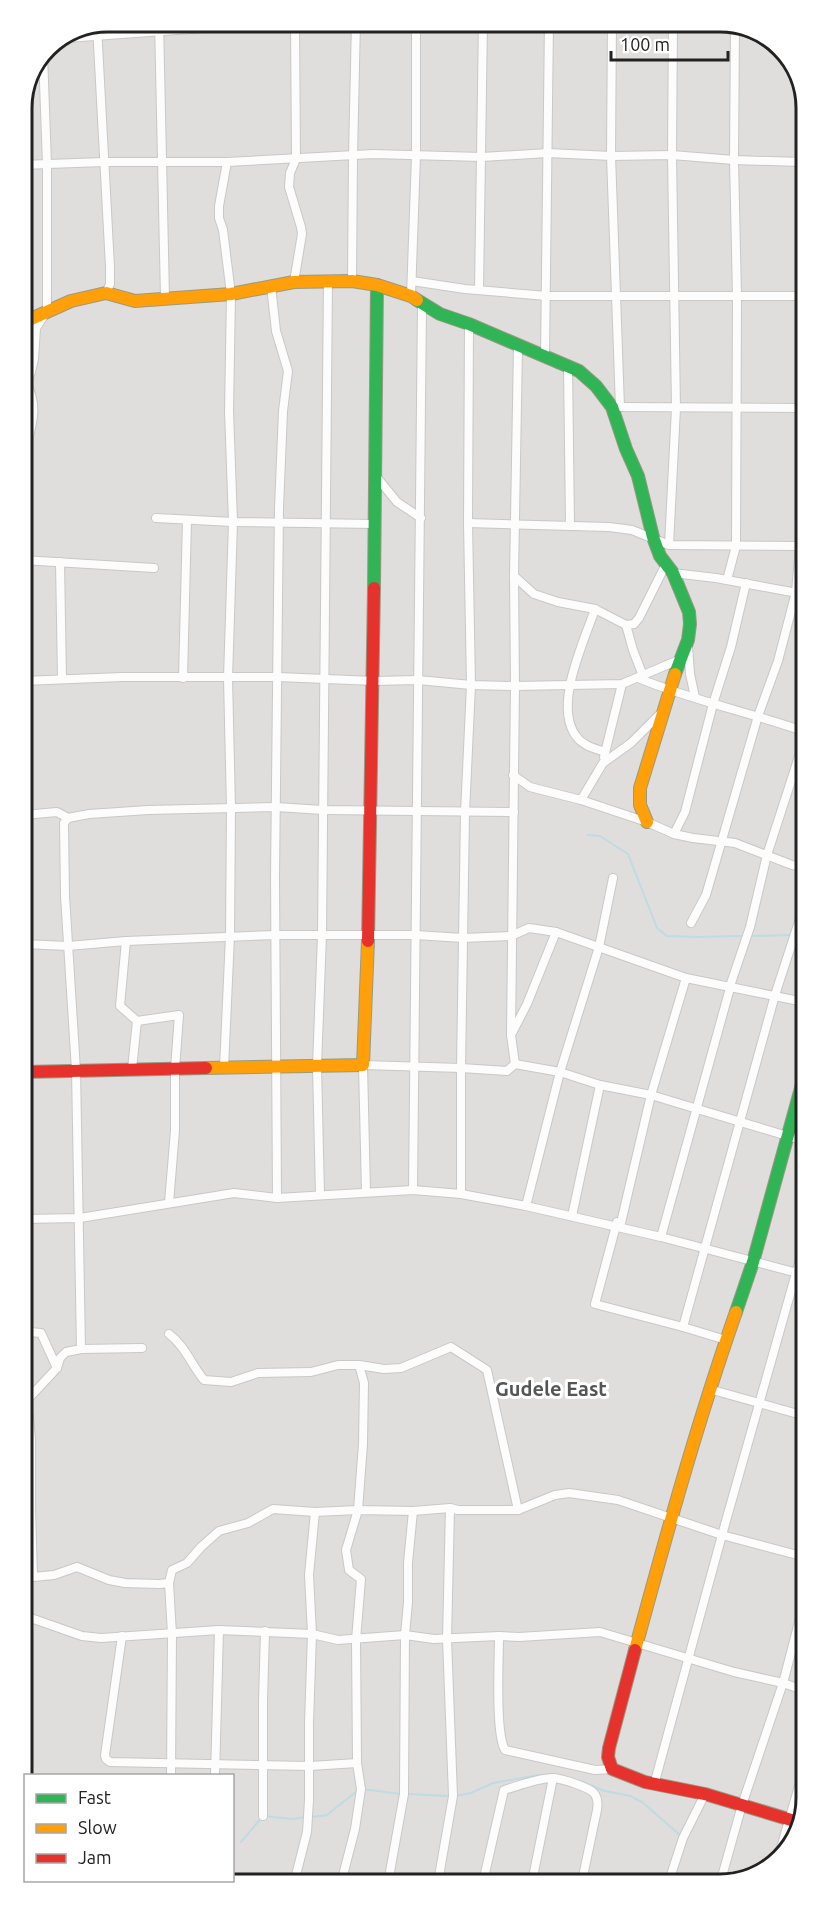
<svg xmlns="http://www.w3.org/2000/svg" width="827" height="1906" viewBox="0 0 827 1906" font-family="Ubuntu,sans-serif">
<rect width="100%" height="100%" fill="#f0eeeb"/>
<polygon fill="#dfdedc" points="108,21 725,21 772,39 801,80 806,1798 788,1851 747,1880 102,1885 90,1881 232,1880 232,1776 26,1775 21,103 47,46"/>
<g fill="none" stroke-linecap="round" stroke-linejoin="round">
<g stroke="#bfdbe3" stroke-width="2">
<polyline points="588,835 600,836 628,854 657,928 667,936 696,937 743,936"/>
<polyline points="797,934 804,933"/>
<polyline points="749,936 791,935"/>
<polyline points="580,1781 605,1791 630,1796 642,1802 681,1836"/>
<polyline points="362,1789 401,1794"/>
<polyline points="407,1794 449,1796"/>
<polyline points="455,1796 471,1793 493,1783 539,1775"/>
<polyline points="312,1817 327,1815 357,1791"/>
<polyline points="241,1842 263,1816 293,1819 306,1817"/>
</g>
<g stroke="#c9c8c7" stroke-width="10">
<g id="street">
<polyline points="159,21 165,298"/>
<polyline points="612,21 611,156 620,407"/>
<polyline points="97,26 110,267 110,284 106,293"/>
<polyline points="67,38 299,21"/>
<polyline points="21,165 104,162 227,162 373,154 482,157 548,153 611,156 672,155 734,160 801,162"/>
<polyline points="352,281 353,156 356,21"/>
<polyline points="412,281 465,289 547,296 802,296"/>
<polyline points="294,282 302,234 301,227 289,187 290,173 296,159 295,21"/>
<polyline points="271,286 276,331 288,371 283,411 279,508 275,877 277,1198"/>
<polyline points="479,290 483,21"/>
<polyline points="411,296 416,156 416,21"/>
<polyline points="545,356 549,21"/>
<polyline points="568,365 570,526"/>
<polyline points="617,407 802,408"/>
<polyline points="375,475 397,502 421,518"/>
<path d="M22,483C24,470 24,457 27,444C33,422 38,404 26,383L31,372L34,359L36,328L47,311V164L43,55"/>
<polyline points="156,518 233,522 375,524"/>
<polyline points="468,523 609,527 632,530 669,545 803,546"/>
<polyline points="669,545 676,408 672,155 673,21"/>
<polyline points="22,560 154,568"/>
<polyline points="60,562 62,679"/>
<polyline points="673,573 716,578 803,594"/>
<polyline points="514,576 534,594 558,602 595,609 626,625 634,624 639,618 666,564"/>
<polyline points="727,580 736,546 737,296 734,160 735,25"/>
<path d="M595,609C584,642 553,705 576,736C583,746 594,748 605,752"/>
<polyline points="626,625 633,650 643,676"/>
<polyline points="688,646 690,674 695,697"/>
<polyline points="183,678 187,520"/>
<path d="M638,678C691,700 748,712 803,731"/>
<polyline points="23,681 122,677 278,677 374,681 418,680 471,685 515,686 622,684 681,659"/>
<polyline points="604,757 622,684"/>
<polyline points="513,775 530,787 581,800 647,822 674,834 693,838 735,843 792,865 803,867"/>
<polyline points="581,800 603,763 631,743 663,711"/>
<polyline points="23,815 57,812 68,818"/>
<polyline points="674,834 685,812 713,704 731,647 746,583"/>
<polyline points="691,923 706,895 758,716 778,661 796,592 800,546 802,286"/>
<polyline points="126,941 120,1006 137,1021 132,1069"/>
<polyline points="23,944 68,946 126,941 275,935 416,935 463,938 511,936 529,928 556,932 686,978 804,1002"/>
<polyline points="730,986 750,927 767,855 803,744"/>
<polyline points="137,1021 179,1015 175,1069 175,1130 169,1203"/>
<polyline points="511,1035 515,686 514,576 518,346"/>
<polyline points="515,1064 511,1035 527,1004 556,932"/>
<polyline points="224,1068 230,936 231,808 228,678 233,522 229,411 231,294 223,230 219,218 219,206 227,162"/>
<polyline points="413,1190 422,305"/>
<polyline points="366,1192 363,1065 461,1068 507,1071 515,1064 560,1072 600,1085 651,1095 804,1141"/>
<polyline points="461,1194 461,1068 465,813 471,685 468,523 469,324"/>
<polyline points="320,1195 317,1066 322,935 328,280"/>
<polyline points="526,1206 560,1072 599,947 613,878"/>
<polyline points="572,1216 600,1085"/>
<polyline points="24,1219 80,1218 234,1193 277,1198 413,1190 461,1194 526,1206 661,1237 730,988"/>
<polyline points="617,1222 595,1304 683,1327 726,1340"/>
<polyline points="620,1227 651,1095 686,978"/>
<polyline points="661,1237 805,1275"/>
<polyline points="24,1320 30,1332 41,1333 57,1368"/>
<polyline points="683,1327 775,995 804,906"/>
<path d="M169,1334C185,1346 191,1364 204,1380L231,1382L258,1373L311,1372L338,1365H359L384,1369L401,1368L451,1347L487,1370L518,1510"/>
<polyline points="142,1348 81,1349 66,1352 60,1358 57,1368 29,1398 26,1408 29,1417 31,1440 31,1507 33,1577 54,1575 77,1567 109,1580 125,1583 159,1584 169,1583 172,1634 171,1776"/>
<polyline points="81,1349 76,1070 65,896 64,823 68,818 89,814 148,810 276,807 323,810 514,812"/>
<polyline points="709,1389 805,1416"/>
<polyline points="169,1583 172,1570 187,1563 201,1547 219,1531 248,1523 273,1509 315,1512 358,1510 413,1511 450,1508 458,1510 518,1510 555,1495 569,1493 618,1500 722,1535 805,1557"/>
<polyline points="25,1616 82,1636 101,1638 219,1630 312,1634 338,1640 405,1635 434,1639 499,1636 519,1637 600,1632 734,1672 783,1683 806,1691"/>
<polyline points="122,1636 105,1755 106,1759 110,1762 310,1766 357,1763"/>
<path d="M499,1636C499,1659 495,1733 505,1750L595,1770L612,1769"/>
<polyline points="215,1776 219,1630"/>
<polyline points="654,1785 722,1535 804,1245"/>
<polyline points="263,1816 263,1701 265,1631"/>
<polyline points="778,1858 806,1762"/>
<polyline points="178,1880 184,1884"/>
<polyline points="721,1880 742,1805 783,1683 805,1599"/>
<polyline points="669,1881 683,1838 705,1794"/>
<polyline points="438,1882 453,1796 447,1639 450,1508"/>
<path d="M483,1882L504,1790C518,1786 540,1777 554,1778C563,1779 588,1787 594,1793C598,1798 598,1804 597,1810L582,1881"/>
<polyline points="532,1882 553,1778"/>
<polyline points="294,1883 307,1832 309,1800 309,1723 312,1634 309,1575 315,1512"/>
<polyline points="341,1883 355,1829 361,1789 357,1763 356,1640 361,1579 349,1570 346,1550 358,1510 363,1444 364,1383 359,1365"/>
<polyline points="388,1883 404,1794 405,1635 408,1602 408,1563 413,1511"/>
<polyline points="226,1884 228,1880"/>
</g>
</g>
<g stroke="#999a82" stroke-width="14">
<g id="fast">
<polyline points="417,300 440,314 469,324 579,371 596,386 612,407 626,449 638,476 653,537 660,556 673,573 689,612 690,624 688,640 675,674"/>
<polyline points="374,588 377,285"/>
<polyline points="736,1312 753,1262 804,1077"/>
</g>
</g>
<g stroke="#999a82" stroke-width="14">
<g id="slow">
<polyline points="22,323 71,301 106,293 135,301 231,294 294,282 352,281 377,285 411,296 417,300"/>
<polyline points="647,822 640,805 640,788 675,674"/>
<polyline points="206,1068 363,1065 368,941"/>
<path d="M635,1650C666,1536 697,1423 736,1312"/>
</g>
</g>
<g stroke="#999a82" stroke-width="14">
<g id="jam">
<polyline points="368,941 374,588"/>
<polyline points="24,1072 206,1068"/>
<polyline points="635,1650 609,1748 608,1757 612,1769 645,1782 705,1794 798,1822"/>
</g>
</g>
<use href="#street" stroke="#fdfcfc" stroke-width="8"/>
<use href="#fast" stroke="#30b455" stroke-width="12"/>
<use href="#slow" stroke="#ff9f0a" stroke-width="12"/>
<use href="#jam" stroke="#e5322d" stroke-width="12"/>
</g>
<g text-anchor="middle" stroke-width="6" stroke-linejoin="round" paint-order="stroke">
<g font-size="20" font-weight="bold" fill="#555" stroke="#fff">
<text x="551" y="1396">Gudele East</text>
</g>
</g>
<path d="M0 0H827V1906H0ZM108 32H720A76 76 0 0 1 796 108V1798A76 76 0 0 1 720 1874H108A76 76 0 0 1 32 1798V108A76 76 0 0 1 108 32Z" fill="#fff" fill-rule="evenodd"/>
<path fill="none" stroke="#222" stroke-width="3" d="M108 32H720A76 76 0 0 1 796 108V1798A76 76 0 0 1 720 1874H108A76 76 0 0 1 32 1798V108A76 76 0 0 1 108 32Z"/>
<rect x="24" y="1774" width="210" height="108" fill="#ffffff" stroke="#a7a7a7" stroke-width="1.5"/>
<rect x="36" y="1794" width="30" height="9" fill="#30b455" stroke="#a7a7a7" stroke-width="1.5"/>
<text x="78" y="1804" font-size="18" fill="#222222">Fast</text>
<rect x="36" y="1824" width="30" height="9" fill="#ff9f0a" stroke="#a7a7a7" stroke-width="1.5"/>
<text x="78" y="1834" font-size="18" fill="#222222">Slow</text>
<rect x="36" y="1854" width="30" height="9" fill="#e5322d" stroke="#a7a7a7" stroke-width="1.5"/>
<text x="78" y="1864" font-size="18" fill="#222222">Jam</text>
<path d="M611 51v9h117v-9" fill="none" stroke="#222222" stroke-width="3"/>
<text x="620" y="51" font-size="18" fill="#222222" stroke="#ffffff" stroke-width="4.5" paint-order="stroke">100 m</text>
</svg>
